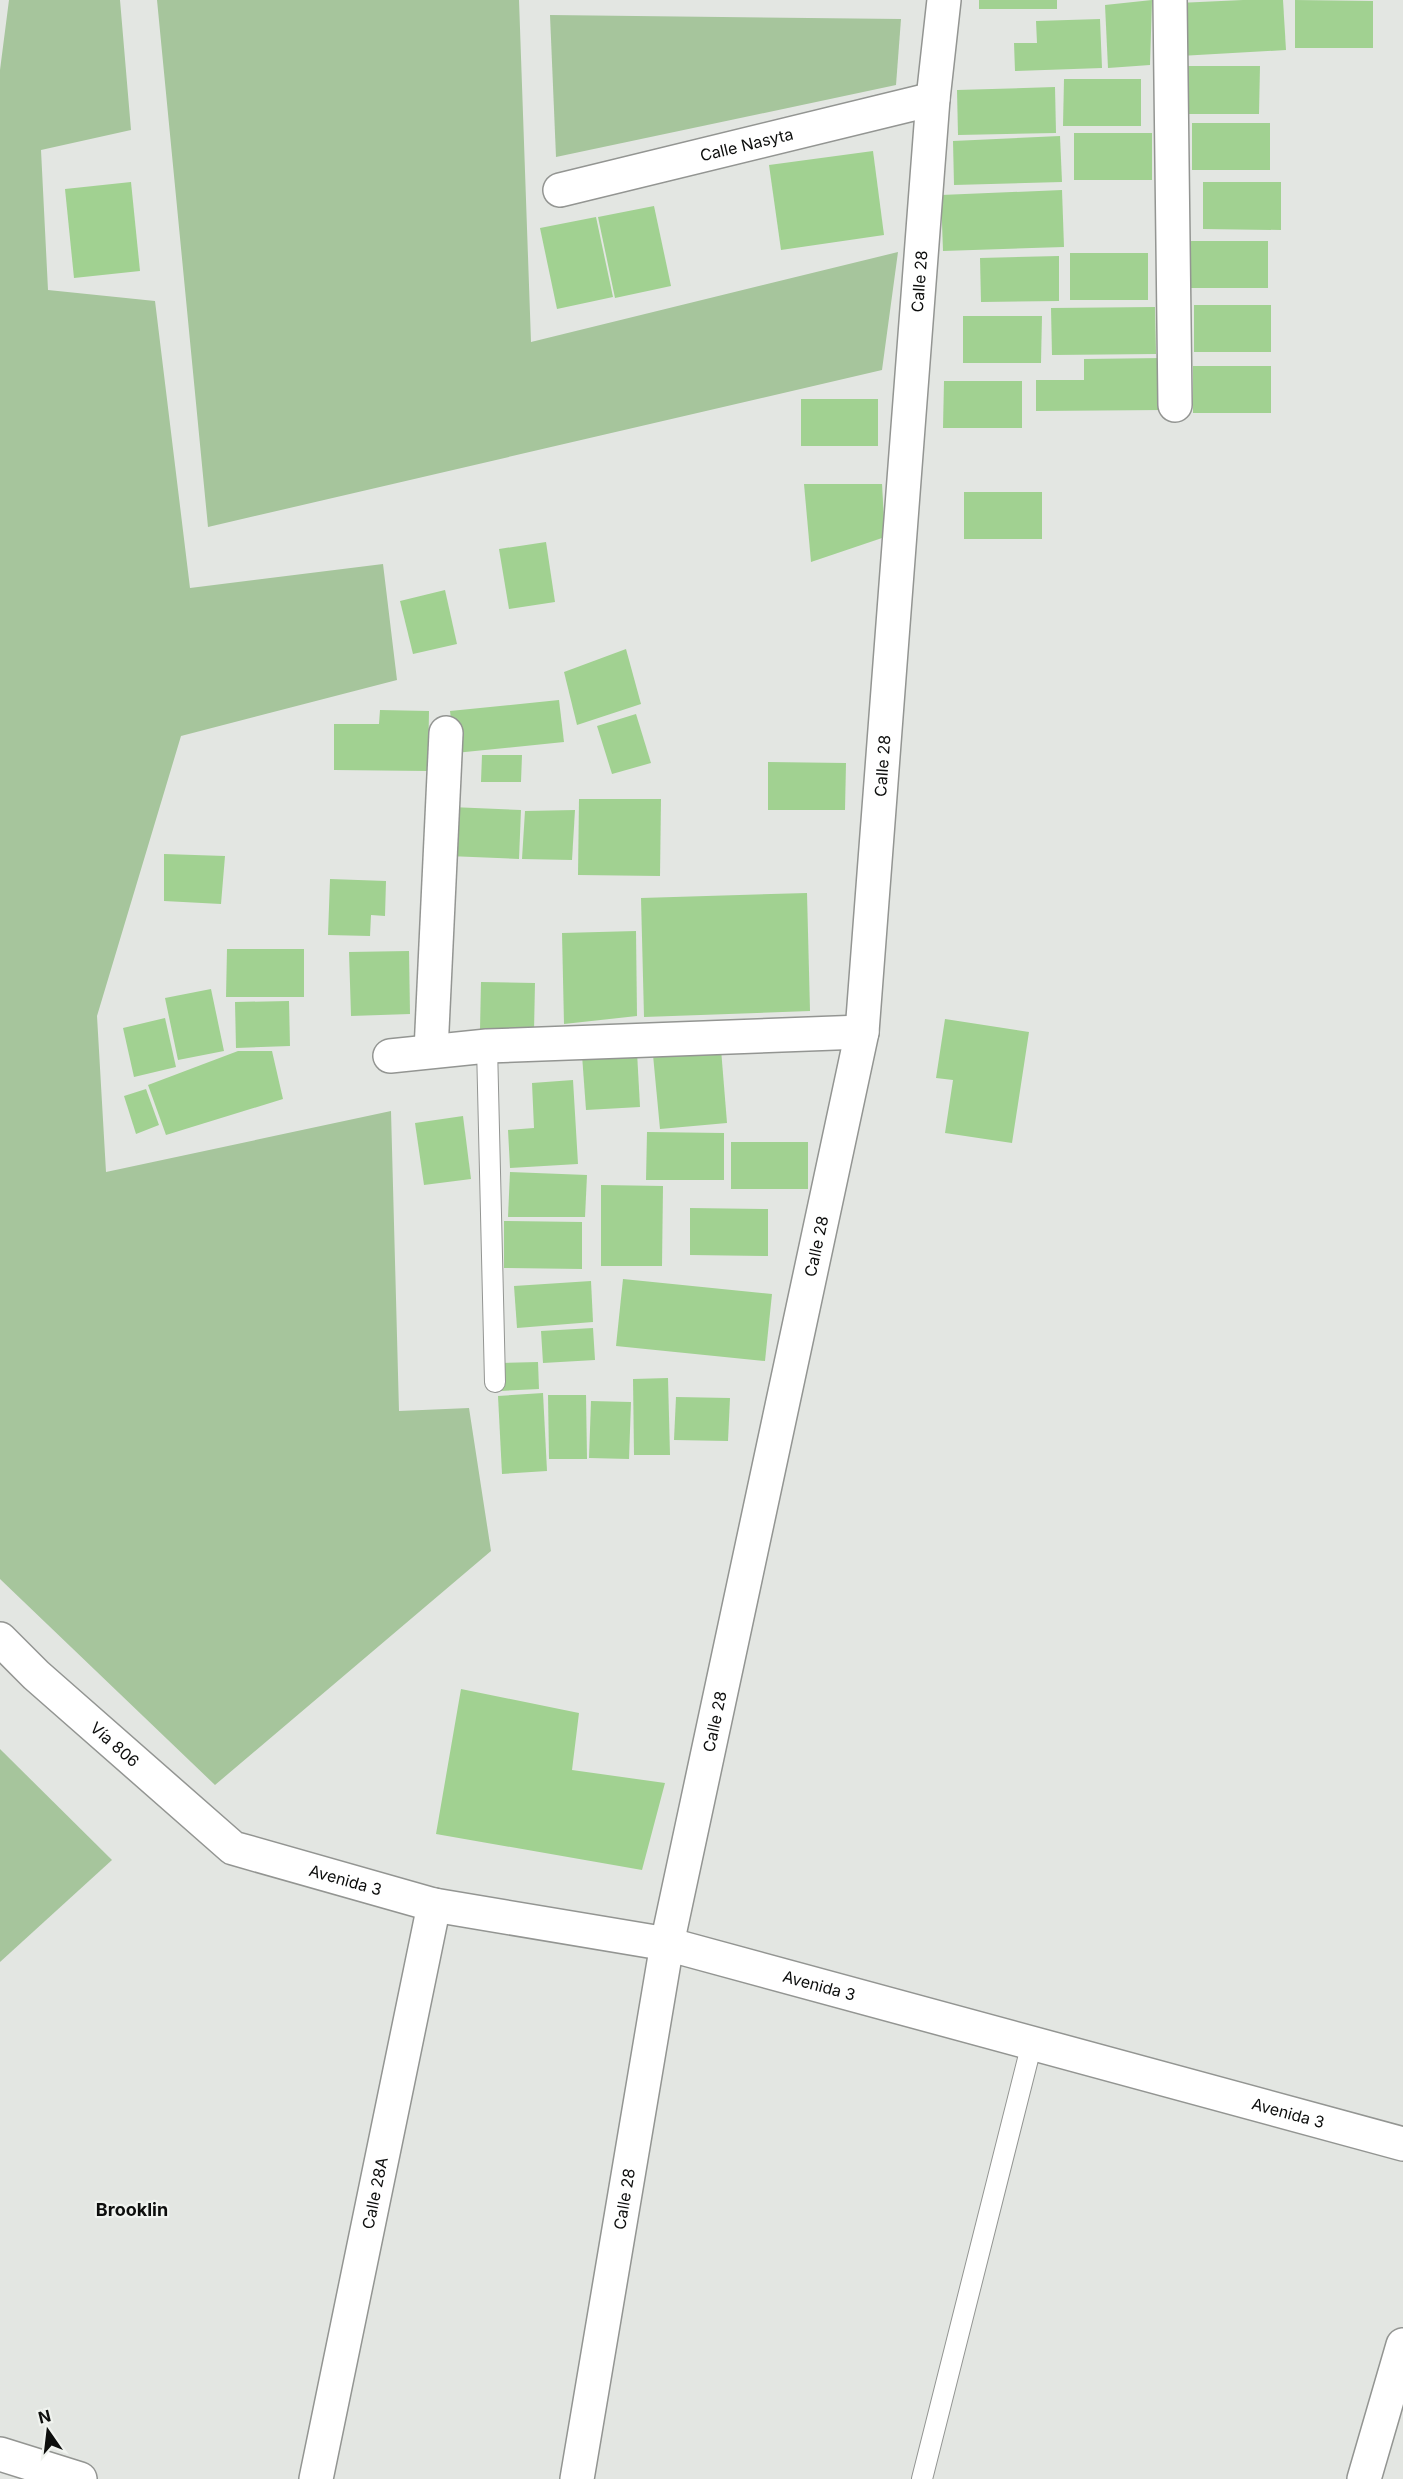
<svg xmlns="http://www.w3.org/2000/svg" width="1403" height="2479" viewBox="0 0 1403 2479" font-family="Inter,sans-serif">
<rect width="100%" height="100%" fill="#e3e6e2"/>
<g fill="#a6c59c">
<polygon points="9,0 120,0 131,130 41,150 48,290 155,301 190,588 383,564 397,680 181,736 97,1016 106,1172 391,1111 399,1411 469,1408 491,1551 215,1785 0,1579 0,70"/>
<polygon points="157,0 519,0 531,342 898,252 882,370 208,527"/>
<polygon points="550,15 901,19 896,85 556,157"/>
<polygon points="0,1749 112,1860 0,1962"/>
</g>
<g fill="#a1d191">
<rect x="979" y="0" width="78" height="9"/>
<polygon points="1152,0 1150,65 1108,68 1105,5"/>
<polygon points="1243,0 1283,0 1286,50 1180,56 1178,3"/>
<polygon points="1295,0 1373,1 1373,48 1295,48"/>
<polygon points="1100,19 1102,68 1015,71 1014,43 1037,43 1036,21"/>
<polygon points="1182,66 1260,66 1259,114 1181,114"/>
<polygon points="1064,79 1141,79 1141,126 1063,126"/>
<polygon points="1055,87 1056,133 958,135 957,90"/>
<rect x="1192" y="123" width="78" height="47"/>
<rect x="1074" y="133" width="78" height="47"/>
<polygon points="1060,136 1062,182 954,185 953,141"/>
<polygon points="873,151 884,235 781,250 769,165"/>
<polygon points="131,182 140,271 74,278 65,189"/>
<polygon points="1203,182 1281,182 1281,230 1203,229"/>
<polygon points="1062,190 1064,247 943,251 941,195"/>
<polygon points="654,206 671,286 615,298 598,217"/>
<polygon points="596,217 613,297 557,309 540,228"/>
<rect x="1191" y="241" width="77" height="47"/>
<rect x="1070" y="253" width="78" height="47"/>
<polygon points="1059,256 1059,301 981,302 980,258"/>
<rect x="1194" y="305" width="77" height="47"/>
<polygon points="1155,307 1156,354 1052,355 1051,308"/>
<polygon points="963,316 1042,316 1041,363 963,363"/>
<polygon points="1164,358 1164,410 1036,411 1036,380 1084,380 1084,359"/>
<rect x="1193" y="366" width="78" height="47"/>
<polygon points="944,381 1022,381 1022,428 943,428"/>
<rect x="801" y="399" width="77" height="47"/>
<polygon points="804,484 882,484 885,537 811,562"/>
<rect x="964" y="492" width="78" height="47"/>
<polygon points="546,542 555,602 509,609 499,549"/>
<polygon points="445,590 457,644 413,654 400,601"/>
<polygon points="626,649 641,704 577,725 564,672"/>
<polygon points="559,700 564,742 455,753 450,711"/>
<polygon points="380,710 429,711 428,771 334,770 334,724 379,724"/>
<polygon points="636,714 651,763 612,774 597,726"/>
<polygon points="482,755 522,755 521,782 481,782"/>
<polygon points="768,762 846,763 845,810 768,810"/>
<polygon points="579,799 661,799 660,876 578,875"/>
<polygon points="451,807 521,810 519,859 448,856"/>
<polygon points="575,810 572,860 522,859 525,811"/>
<polygon points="164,854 225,856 221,904 164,901"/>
<polygon points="330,879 386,881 385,916 371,915 370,936 328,935"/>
<polygon points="807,893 810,1011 644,1017 641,898"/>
<polygon points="636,931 637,1016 564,1024 562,933"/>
<polygon points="227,949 304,949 304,997 226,997"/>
<polygon points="409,951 410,1014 351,1016 349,952"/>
<polygon points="481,982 535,983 534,1031 480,1030"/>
<polygon points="211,989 224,1051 178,1060 165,998"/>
<polygon points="289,1001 290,1046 236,1048 235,1002"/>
<polygon points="165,1018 176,1067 134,1077 123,1028"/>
<polygon points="945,1019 1029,1032 1012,1143 945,1133 953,1080 936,1078"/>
<polygon points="721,1049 727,1123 660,1129 653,1055"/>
<polygon points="238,1051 272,1051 283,1099 166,1135 148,1085"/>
<polygon points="637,1052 640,1107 586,1110 582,1055"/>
<polygon points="573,1080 578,1164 510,1168 508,1130 534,1128 532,1083"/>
<polygon points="146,1089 159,1125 136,1134 124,1096"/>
<polygon points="463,1116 471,1179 424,1185 415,1123"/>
<polygon points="647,1132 724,1133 724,1180 646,1180"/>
<rect x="731" y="1142" width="77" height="47"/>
<polygon points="510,1172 587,1175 585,1217 508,1217"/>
<polygon points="601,1185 663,1186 662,1266 601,1266"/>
<polygon points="690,1208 768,1209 768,1256 690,1255"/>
<polygon points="504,1221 582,1222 582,1269 504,1268"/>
<polygon points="623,1279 772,1294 765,1361 616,1346"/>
<polygon points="591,1281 593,1322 517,1328 514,1286"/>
<polygon points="593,1328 595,1360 543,1363 541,1331"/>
<polygon points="538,1362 539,1389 500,1391 500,1363"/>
<polygon points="668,1378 670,1455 634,1455 633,1379"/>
<polygon points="543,1393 547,1471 502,1474 498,1396"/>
<polygon points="548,1395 586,1395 587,1459 549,1459"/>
<polygon points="676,1397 730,1398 728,1441 674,1440"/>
<polygon points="591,1401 631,1402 629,1459 589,1458"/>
<polygon points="461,1689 579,1713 572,1770 665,1783 642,1870 436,1834"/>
</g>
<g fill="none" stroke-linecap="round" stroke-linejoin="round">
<g stroke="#939592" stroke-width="22">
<g id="service">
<polyline points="487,1046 495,1382"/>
<polyline points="922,2479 1032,2043"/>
</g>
</g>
<g stroke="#939592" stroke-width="36">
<g id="minor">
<polyline points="1170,0 1175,405"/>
<path id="s1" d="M560,190L933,99"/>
<polyline points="431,1051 446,733"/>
<polyline points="390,1056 487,1046 862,1032"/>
<polyline points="0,2454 80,2479"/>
<path id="s2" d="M316,2479L434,1905"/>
<path id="s3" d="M577,2479L667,1944L862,1032L933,99L944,0"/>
<polyline points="1364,2479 1403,2345"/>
</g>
</g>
<g stroke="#939592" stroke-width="36">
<g id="tertiary">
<path id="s4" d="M0,1639L36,1675L233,1848L434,1905L667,1944L1403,2144"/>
</g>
</g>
<use href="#service" stroke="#fff" stroke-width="20"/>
<use href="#minor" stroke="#fff" stroke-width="33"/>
<use href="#tertiary" stroke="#fff" stroke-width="33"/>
</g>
<g text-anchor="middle" stroke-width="4.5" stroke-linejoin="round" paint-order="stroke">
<g font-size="16" fill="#0d0e0d" stroke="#f0f3ef">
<text dy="6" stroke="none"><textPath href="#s1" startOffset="192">Calle Nasyta</textPath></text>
<text dy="6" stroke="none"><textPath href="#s3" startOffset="2228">Calle 28</textPath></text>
<text dy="6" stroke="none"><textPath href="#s3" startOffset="1742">Calle 28</textPath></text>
<text dy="6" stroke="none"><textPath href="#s3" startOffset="1256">Calle 28</textPath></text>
<text dy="6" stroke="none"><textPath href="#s3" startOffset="770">Calle 28</textPath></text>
<text dy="6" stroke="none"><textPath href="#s4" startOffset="156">Vía 806</textPath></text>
<text dy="6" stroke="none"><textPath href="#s4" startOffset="430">Avenida 3</textPath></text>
<text dy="6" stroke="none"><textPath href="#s4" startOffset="916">Avenida 3</textPath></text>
<text dy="6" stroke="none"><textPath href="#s4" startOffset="1402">Avenida 3</textPath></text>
<text dy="6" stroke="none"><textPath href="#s2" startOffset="292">Calle 28A</textPath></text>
<text dy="6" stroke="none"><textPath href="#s3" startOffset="284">Calle 28</textPath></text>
</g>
<g font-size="18" font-weight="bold" fill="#0d0e0d" stroke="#f0f3ef">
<text x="132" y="2216">Brooklin</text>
</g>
</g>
<g transform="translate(48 2431) rotate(346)" stroke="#f0f3ef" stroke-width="4.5" paint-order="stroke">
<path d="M0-4.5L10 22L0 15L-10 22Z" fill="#0d0e0d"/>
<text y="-9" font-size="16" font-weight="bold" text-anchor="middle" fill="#0d0e0d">N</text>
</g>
</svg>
